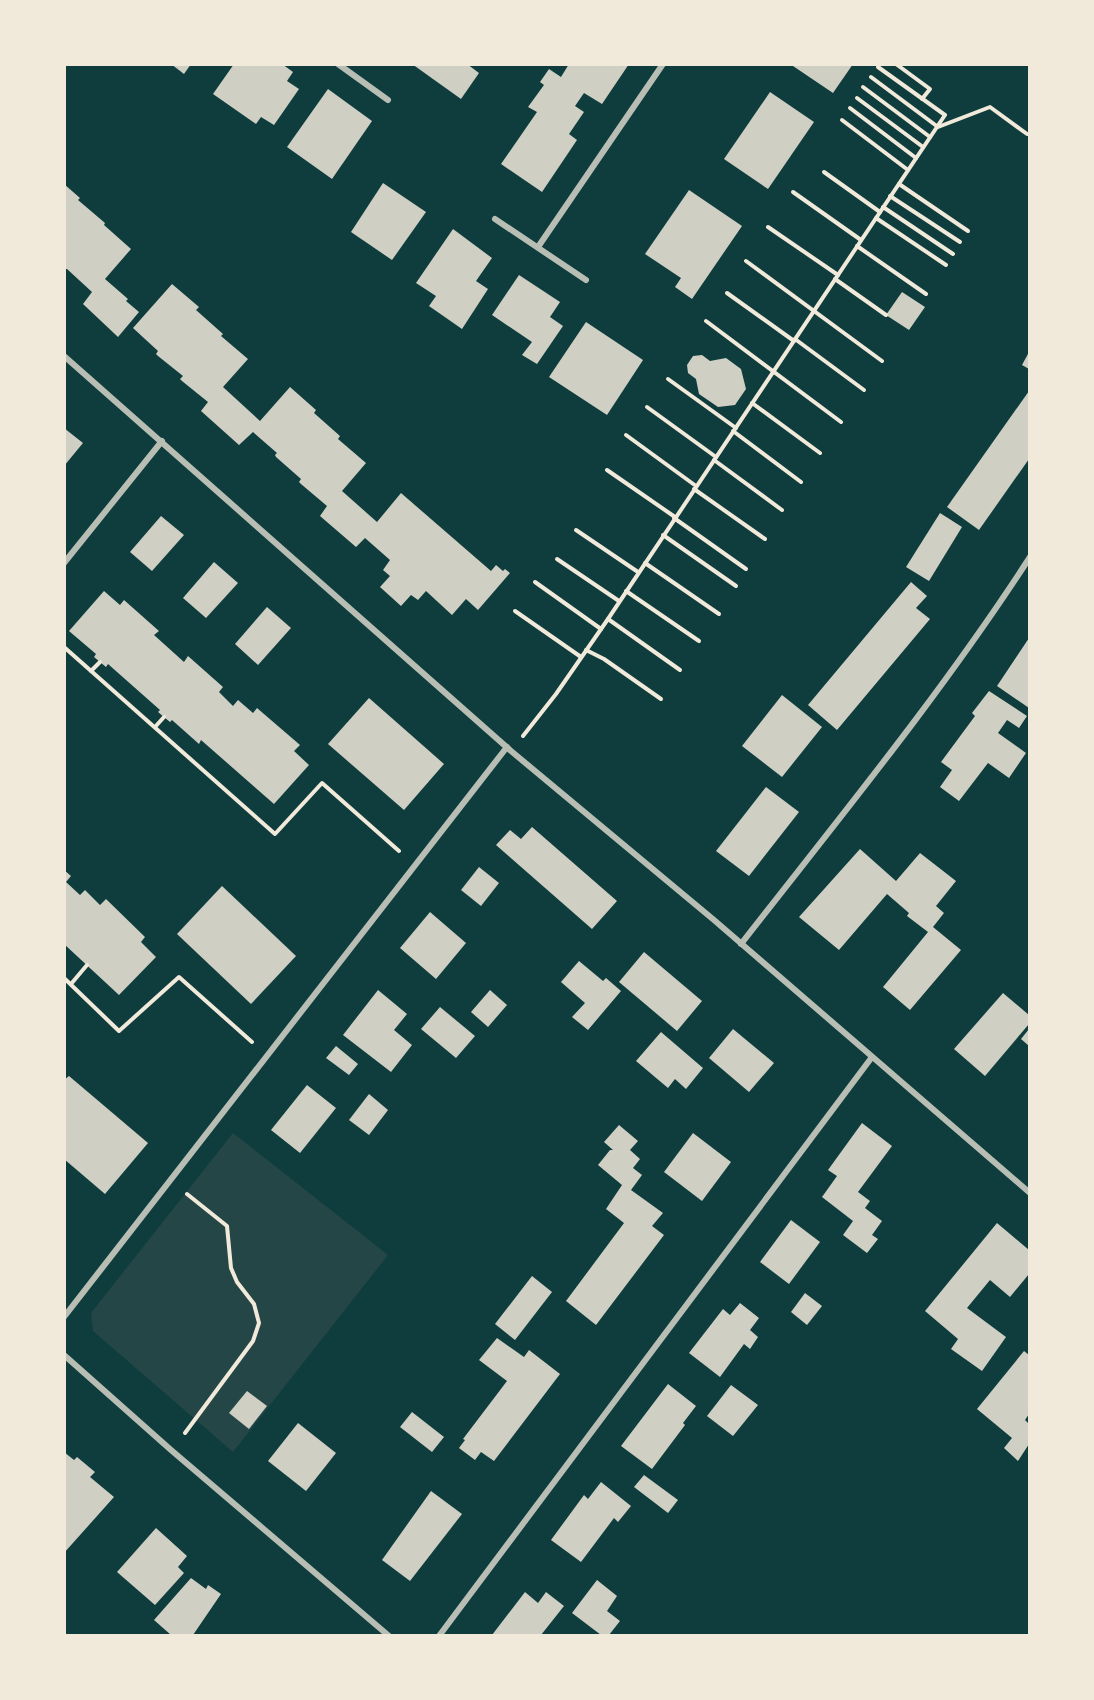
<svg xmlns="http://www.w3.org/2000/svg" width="1094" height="1700" viewBox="0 0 1094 1700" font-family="'Exo 2',sans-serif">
<rect width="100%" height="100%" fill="#0f3d3e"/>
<polygon fill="#244646" points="233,1133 388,1255 233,1452 93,1331 91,1313"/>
<g fill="#cfcfc3">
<polygon points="171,64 191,64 184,74"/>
<polygon points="234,64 282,64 293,72 287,81 299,89 274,125 261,117 256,124 213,94"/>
<polygon points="412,64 467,64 479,73 461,99"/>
<polygon points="569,64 629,64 602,104 584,93 575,106 584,112 569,134 577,140 542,192 501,164 537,112 528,107 544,85 540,82 549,69 561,77"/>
<polygon points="790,64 853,64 833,93"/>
<polygon points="328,89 372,121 332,179 287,147"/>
<polygon points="770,92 814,122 768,189 724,159"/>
<polygon points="383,183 426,212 392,260 351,232"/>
<polygon points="64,184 80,198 78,200 105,223 104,225 131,249 105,279 128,299 126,301 139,312 118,337 83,304 92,292 67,269 64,269 66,266 64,264"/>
<polygon points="689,190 742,226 692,299 675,287 681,278 645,254"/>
<polygon points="453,229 492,258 476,281 488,289 462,329 429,306 436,296 416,283"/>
<polygon points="519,275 560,302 550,317 563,326 537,364 522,355 532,342 492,315"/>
<polygon points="172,284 199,307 196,310 223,334 221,336 248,359 223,387 260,421 290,387 316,410 314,413 340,436 338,439 366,463 342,491 377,522 401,493 491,571 496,565 503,571 505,569 510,573 478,610 466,599 452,615 426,591 418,600 411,595 401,606 380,587 390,576 383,570 390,560 365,538 356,547 320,516 327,506 301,484 299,482 301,479 276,457 275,455 277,453 253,432 239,445 201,411 208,402 182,381 180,379 183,376 158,356 156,354 158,351 133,328"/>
<polygon points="902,292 925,307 909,330 886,315"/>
<polygon points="586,322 643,360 607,415 549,377"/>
<polygon points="1029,352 1029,369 1022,365"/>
<polygon points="702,355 710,361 726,358 741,369 746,389 735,405 718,407 699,394 696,379 688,373 687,365 693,356"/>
<polygon points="1029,391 1029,459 979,530 947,507"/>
<polygon points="64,428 83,443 64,466"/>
<polygon points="940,513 962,527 929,581 906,567"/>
<polygon points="161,516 184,535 152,571 130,552"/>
<polygon points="214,562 238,583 206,618 183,598"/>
<polygon points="911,582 927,596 916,608 930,619 837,730 808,705"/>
<polygon points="104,591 120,605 124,600 159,631 154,635 184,662 188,656 223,687 219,692 233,706 238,700 253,713 257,708 300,745 294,751 309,765 274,804 201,740 199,744 172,720 170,722 158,712 160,710 108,664 106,667 94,657 96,654 69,631"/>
<polygon points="267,607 291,628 258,665 235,644"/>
<polygon points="1029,638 1029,708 997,686"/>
<polygon points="989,691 1027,716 1019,728 1007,720 998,733 1026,753 1009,778 988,763 959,801 940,787 952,770 941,762 975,716 972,713"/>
<polygon points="782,695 822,727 782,777 742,746"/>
<polygon points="369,698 444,764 404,810 328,744"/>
<polygon points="766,787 799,812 749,876 716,851"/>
<polygon points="532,827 617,901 592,929 496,845 510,830 521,839"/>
<polygon points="860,849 896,881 920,853 956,881 936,906 944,913 933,927 961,950 910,1010 883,987 928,932 907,916 909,913 887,894 839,950 799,917"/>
<polygon points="479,867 499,883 481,906 461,890"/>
<polygon points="64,870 71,876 66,882 80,895 85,890 100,905 106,899 145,937 141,942 156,957 119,995 64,944"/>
<polygon points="222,886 296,956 251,1004 177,934"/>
<polygon points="430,912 466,943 436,979 400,948"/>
<polygon points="644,952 702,1001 677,1031 619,982"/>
<polygon points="579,961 603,981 606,978 621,991 588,1030 572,1017 585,1003 561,982"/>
<polygon points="378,990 407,1014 394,1030 412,1045 391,1072 343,1035"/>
<polygon points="490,990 507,1005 488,1027 471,1012"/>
<polygon points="1003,993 1029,1015 1029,1024 985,1076 954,1049"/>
<polygon points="440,1007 475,1036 456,1058 421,1029"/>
<polygon points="733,1029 774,1063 749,1092 709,1058"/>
<polygon points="1029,1029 1029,1046 1021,1039"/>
<polygon points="661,1032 703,1068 686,1089 675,1079 668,1088 636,1061"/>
<polygon points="336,1046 358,1064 349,1075 326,1058"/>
<polygon points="69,1076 148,1143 105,1194 64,1159 64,1080"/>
<polygon points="307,1085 336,1108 300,1153 271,1130"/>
<polygon points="369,1094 388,1110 369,1135 349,1120"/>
<polygon points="862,1123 892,1146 858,1192 870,1201 865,1208 882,1221 872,1235 878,1239 867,1253 843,1235 853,1221 822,1197 837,1176 828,1170"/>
<polygon points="619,1125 638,1141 630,1150 640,1159 633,1168 642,1175 631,1190 663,1213 652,1226 664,1235 596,1325 566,1301 624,1223 606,1209 622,1185 598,1165 610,1150 613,1150 604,1142"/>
<polygon points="693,1133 731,1162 702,1201 664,1172"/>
<polygon points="791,1220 820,1242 789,1284 760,1262"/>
<polygon points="997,1223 1029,1250 1029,1274 1010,1297 990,1280 967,1308 1006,1337 982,1371 951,1349 958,1339 925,1311"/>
<polygon points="532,1276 552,1292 515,1340 495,1324"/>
<polygon points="805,1293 822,1306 807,1325 791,1312"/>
<polygon points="740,1303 759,1318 750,1330 758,1337 750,1349 744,1344 720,1377 689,1353 723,1309 730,1315"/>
<polygon points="497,1338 524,1357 529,1350 560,1374 494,1461 481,1452 475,1460 459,1448 465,1440 463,1439 507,1381 479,1360"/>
<polygon points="1024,1351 1029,1355 1029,1414 1025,1420 1029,1424 1029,1444 1018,1461 1004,1448 1012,1438 977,1409"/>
<polygon points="668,1384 696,1406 683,1423 685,1425 652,1469 621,1446"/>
<polygon points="731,1385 758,1405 733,1436 707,1416"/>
<polygon points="247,1391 267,1406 249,1429 229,1413"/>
<polygon points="412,1412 444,1437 432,1452 400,1427"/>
<polygon points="298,1423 336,1453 306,1491 268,1461"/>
<polygon points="64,1452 74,1460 77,1457 95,1472 90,1477 114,1497 64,1553"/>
<polygon points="644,1475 678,1500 668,1513 634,1487"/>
<polygon points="601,1482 631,1506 618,1522 614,1518 581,1562 551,1540 584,1495 588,1499"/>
<polygon points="431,1491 462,1514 410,1581 382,1560"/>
<polygon points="156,1528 187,1556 178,1567 184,1573 155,1605 117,1572"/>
<polygon points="191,1578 206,1589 208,1585 221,1594 193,1635 171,1635 154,1620"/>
<polygon points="597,1580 617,1596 607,1611 620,1621 609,1635 601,1635 572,1613"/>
<polygon points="525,1592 538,1603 546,1592 564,1606 541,1635 492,1635"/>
</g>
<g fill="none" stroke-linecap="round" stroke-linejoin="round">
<g stroke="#f1e9da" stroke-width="4">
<polyline points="896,64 930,89 922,99"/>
<polyline points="871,77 938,127 990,107 1027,134"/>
<polyline points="863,87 930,137"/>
<polyline points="857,98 923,147"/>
<polyline points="850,108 916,158"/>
<polyline points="842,120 908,170"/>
<polyline points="824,172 880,212"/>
<polyline points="899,184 968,231"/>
<polyline points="793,192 861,240"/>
<polyline points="890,196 960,242"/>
<polyline points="883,207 953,254"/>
<polyline points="876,218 946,265"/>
<polyline points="768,227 838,275"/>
<polyline points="857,246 926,294"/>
<polyline points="746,261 882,361"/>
<polyline points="835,279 886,315"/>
<polyline points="727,293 794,341"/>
<polyline points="706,321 841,422"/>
<polyline points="795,339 864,390"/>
<polyline points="668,379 736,428"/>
<polyline points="752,403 820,453"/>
<polyline points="647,407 716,457"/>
<polyline points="733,431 801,482"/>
<polyline points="626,435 696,486"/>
<polyline points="714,460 782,510"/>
<polyline points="607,470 675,517"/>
<polyline points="694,489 765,539"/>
<polyline points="674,518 746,569"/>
<polyline points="576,530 638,572"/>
<polyline points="663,535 736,586"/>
<polyline points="557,559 619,601"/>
<polyline points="645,563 719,614"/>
<polyline points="535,582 601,629"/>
<polyline points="626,591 699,641"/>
<polyline points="515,611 581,657"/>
<polyline points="608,619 680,670"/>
<polyline points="64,647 275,834 322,783 399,851"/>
<polyline points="586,650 604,659 661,699"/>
<polyline points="91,671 100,662"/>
<polyline points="155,727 164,717"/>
<polyline points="523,736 556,694 608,619 945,115 878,67"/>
<polyline points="64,978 119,1031 179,977 252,1042"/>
<polyline points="71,984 87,965"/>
<polyline points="185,1433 253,1341 259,1323 254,1304 237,1282 231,1268 227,1226 187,1194"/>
</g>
<g stroke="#b8beb3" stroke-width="6">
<polyline points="338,64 388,100"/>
<polyline points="495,219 586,280"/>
<polyline points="538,247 663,64"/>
<polyline points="64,356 511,751 714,920 1030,1193"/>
<polyline points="64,563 162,441"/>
<path d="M741,944C840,817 942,693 1030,557"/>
<polyline points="64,1317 507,747"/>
<polyline points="64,1355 171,1450 389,1636"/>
<polyline points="439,1636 872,1057"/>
</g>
</g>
<rect width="1094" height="1700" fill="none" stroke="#f1e9da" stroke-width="132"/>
</svg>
